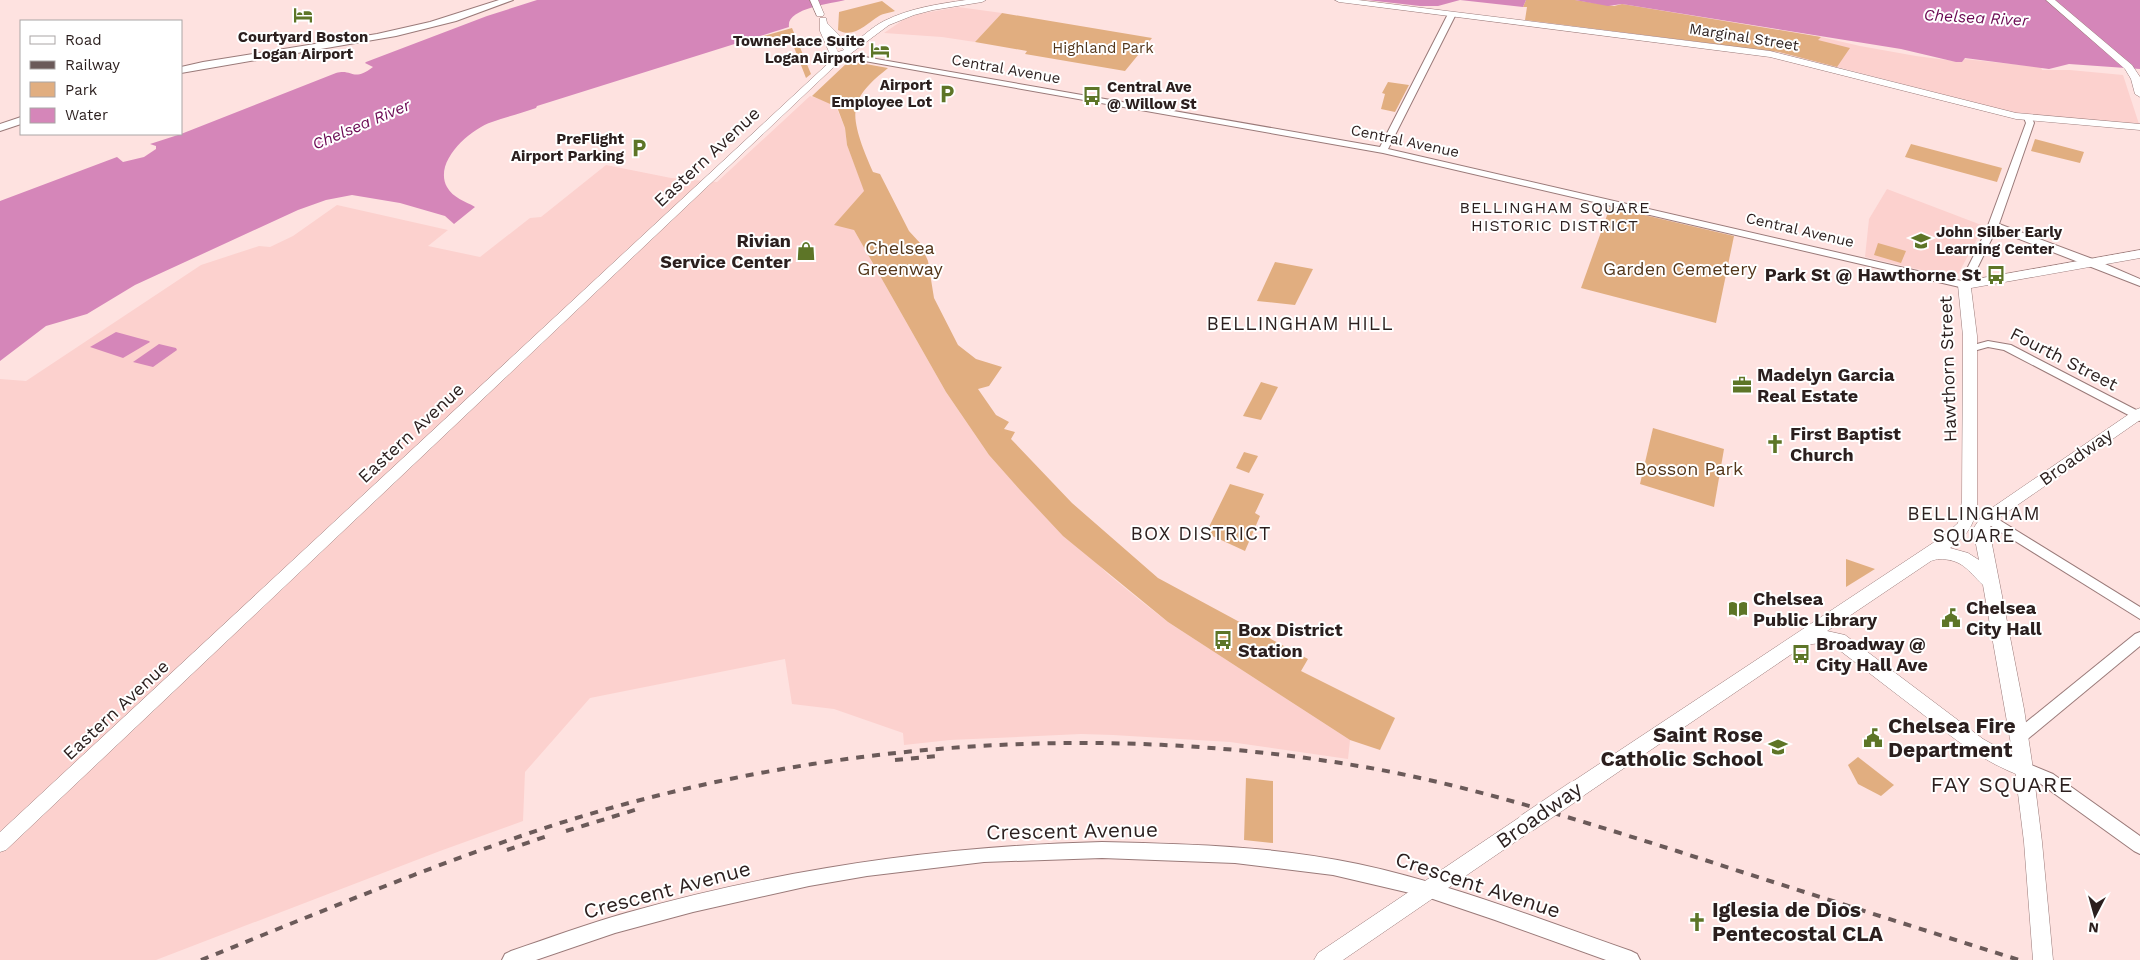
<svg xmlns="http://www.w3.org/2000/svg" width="2140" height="960" viewBox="0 0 2140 960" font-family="'Work Sans',sans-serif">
<rect width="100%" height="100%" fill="#fee2e0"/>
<g fill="#fcd1ce">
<polygon points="1622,4 1821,37 1860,46 1916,56 1962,62 1964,59 2041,67 2042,70 2070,70 2123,75 2139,124 2023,115 1779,52 1622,32"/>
<polygon points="958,7 1002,13 975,42 942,37 884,33 903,20 919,14"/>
<polygon points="810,96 835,104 845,128 847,145 865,192 854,230 946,392 989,455 1020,490 1108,574 1141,601 1168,622 1350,740 1348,759 1230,742 1113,735 1081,734 950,740 904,745 903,733 834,709 792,704 785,659 590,698 525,772 523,821 440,851 156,960 0,960 0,379 26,381 201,265 259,246 270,247 293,236 337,205 448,230 428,246 480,257 530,218 541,217 606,165 671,178 717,182"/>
<polygon points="1887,189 1984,226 1956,278 1865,257 1869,219"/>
</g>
<g fill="#e1ae80">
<polygon points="1526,0 1575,0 1614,6 1622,4 1821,37 1818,40 1850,48 1837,67 1779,52 1525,20 1527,7 1523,7"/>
<path d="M882,1L895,11C889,13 884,13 879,16C866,24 854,39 838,30L839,12Z"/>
<polygon points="1002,13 1152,38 1125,71 1025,54 1027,51 975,42"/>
<polygon points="792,28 811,74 806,78 790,37 760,37"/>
<path d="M849,61L888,68C876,78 859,91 856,108C852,125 866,156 873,172L880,174L909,231L920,243L928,261L934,298L958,345L976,359L1002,367L989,386L978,389L996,415L1009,422L1004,429L1015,432L1011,439L1072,503L1158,578L1308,659L1301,671L1395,718L1380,750L1350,740L1168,622L1063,536L1020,490L989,455L946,392L854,230L834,225L864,191L847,145L845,128L837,107L812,96Z"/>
<polygon points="1388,82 1409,85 1395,112 1381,109 1385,94 1382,93"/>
<polygon points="2035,139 2084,152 2080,163 2031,151"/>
<polygon points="1911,144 2002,168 1997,182 1905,157"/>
<polygon points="1610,207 1734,236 1716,323 1581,288"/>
<polygon points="1878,243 1906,251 1901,263 1874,255"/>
<polygon points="1275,262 1313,269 1295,305 1257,301"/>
<polygon points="1261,382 1278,387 1261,420 1243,416"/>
<polygon points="1653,428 1724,449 1714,507 1640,484"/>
<polygon points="1244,452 1258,456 1249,473 1236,468"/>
<polygon points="1230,484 1264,494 1255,513 1260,516 1245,551 1206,533"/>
<polygon points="1846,559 1875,569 1846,587"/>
<polygon points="1858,757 1894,785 1881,796 1858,784 1848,765"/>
<polygon points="1246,778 1273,781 1273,843 1244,840"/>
</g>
<g fill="#d586b9">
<path d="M537,0H845C831,4 786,8 789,27L537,106L536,108C522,113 506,117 492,122C470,129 433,162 447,187C453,198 465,201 475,207L454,224L445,216L400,203L352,195L326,200L298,210L135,285L87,314L46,326L0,361V201L117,157L123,162L144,157L156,149V146L150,144L181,134L336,73C353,68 352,83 373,67L365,63L366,62L487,16Z"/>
<polygon points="1367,0 1526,0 1523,7 1460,0 1438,6 1420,6"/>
<polygon points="1575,0 2140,0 2140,69 2069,64 2049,69 1965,58 1962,62 1956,62 1901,49 1622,4 1608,6"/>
<polygon points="116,332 149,341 150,342 123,358 90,347"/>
<polygon points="159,344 176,348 177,350 153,367 133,362"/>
</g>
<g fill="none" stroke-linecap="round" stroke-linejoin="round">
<g stroke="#9a7a79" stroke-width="2">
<g id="tertiary">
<polygon points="1449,12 1456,14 1388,149 1961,281 1986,231 2026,123 2024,118 2028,115 2031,116 2034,123 1999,224 2098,261 2140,279 2140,286 1996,230 1969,285 1964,288 1383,153 842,57 838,55 842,53 1380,147"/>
<polygon points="1988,341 2011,345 2140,412 2140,421 2004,350 1988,347 1970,352 1964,349 1966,347"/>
<polygon points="1988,513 2140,607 2140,619 1983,521 1982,518 1983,515"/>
<polygon points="2140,632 2140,646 2024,742 2019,744 2014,742 2011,737 2014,732 2135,634"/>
<polygon points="2024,762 2053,774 2140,836 2140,854 2134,851 2041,784 2018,774 2016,769 2018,764"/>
<path d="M1102,842C1188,844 1274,846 1358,864C1452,884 1541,920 1631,951L1637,954L1640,960H1606L1495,920L1427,897L1333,875L1235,863L1102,858L984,862L867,876L809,886L693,912L615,933L536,960H502L505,954L511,951C549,938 587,924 626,913C782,869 940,846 1102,842Z"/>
</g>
</g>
<g stroke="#9a7a79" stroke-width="1">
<g id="secondary">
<polygon points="810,0 818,0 824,14 823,16 817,16"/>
<path d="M966,0H986L982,2L933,10L914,15L889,25L838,63L6,850L0,852V832L835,57L830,54L820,31V18H826L827,23L850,46C861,38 872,27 884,21C910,8 938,4 966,0ZM830,34L844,50L838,52Z"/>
<polygon points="1335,0 1358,0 1770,51 2016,113 2140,124 2140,130 2016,119 1770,57 1339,2"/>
<polygon points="2024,761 2030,764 2033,769 2042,842 2053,960 2033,960 2024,842 2015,769 2018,764"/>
</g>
</g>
<g stroke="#9a7a79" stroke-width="1">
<g id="primary">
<polygon points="2046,0 2055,0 2132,65 2140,77 2140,97 2135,94 2131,79 2125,69"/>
<path d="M2140,250V258L1971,288L1977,336V507C1974,526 1965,538 1950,548L1968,553L1979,560L1973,529L1983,514L2135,410L2140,408V420L1993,522L1989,529L2024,709L2033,769L2031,775L2024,777C1984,763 1953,738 1920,712C1891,690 1863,668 1834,646L1820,643L1805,645L1583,796L1576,799L1569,796L1567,790L1569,784L1945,535L1958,523L1962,501L1963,336L1958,285L1960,282ZM1938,559C1963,559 1967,570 1983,585L2013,756L1983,739L1845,635L1827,631L1931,561Z"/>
<polygon points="1527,814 1534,817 1537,823 1534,829 1343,960 1314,960 1318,953 1520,817"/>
</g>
</g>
<g stroke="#9a7a79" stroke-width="2">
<g id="trunk">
<polygon points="499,0 513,0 456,21 396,36 181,73 181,67 203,62 377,34 430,22"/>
<polygon points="21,117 21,124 0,131 0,124"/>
</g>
</g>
<use href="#tertiary" fill="#fff" fill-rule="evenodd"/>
<use href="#secondary" fill="#fff" fill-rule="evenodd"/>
<use href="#primary" fill="#fff" fill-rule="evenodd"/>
<use href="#trunk" fill="#fff" fill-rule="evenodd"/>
<g stroke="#6b5a59" stroke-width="4" stroke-dasharray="8 8" stroke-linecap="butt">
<polyline points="895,760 938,756"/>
<polyline points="566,831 638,809"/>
<polyline points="507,850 547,836"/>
<path d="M201,960C318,913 434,864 554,825C818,741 1104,720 1376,769C1478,788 1578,820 1677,851C1791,888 1905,924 2019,960"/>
</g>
<g stroke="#9a7a79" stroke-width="20" stroke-linecap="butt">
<polyline id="primary-bridge" points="1527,823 1576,790"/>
</g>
<use href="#primary-bridge" stroke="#fff" stroke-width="19"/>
</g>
<defs>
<g id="hotel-bare" transform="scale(1.5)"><path d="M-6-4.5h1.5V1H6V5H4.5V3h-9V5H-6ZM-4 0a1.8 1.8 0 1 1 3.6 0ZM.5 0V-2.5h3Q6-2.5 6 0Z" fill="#5d7527" stroke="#fff" stroke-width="2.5" paint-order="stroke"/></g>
<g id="parking-bare" transform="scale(1.5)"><path d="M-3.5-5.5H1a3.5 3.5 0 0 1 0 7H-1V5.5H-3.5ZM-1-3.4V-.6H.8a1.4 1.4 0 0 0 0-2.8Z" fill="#5d7527" stroke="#fff" stroke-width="2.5" paint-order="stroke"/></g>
<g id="bus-bare" transform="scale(1.5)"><path d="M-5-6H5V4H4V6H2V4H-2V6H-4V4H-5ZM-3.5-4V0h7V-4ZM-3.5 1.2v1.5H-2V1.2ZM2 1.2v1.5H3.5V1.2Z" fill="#5d7527" stroke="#fff" stroke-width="2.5" paint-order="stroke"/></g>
<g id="school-bare" transform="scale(1.5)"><path d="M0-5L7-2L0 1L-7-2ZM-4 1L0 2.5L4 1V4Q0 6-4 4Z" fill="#5d7527" stroke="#fff" stroke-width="2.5" paint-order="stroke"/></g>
<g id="shop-bare" transform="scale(1.5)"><path d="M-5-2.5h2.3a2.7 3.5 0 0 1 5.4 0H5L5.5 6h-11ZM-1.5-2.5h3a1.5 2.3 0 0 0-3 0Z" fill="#5d7527" stroke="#fff" stroke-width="2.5" paint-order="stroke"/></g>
<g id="office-bare" transform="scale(1.5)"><path d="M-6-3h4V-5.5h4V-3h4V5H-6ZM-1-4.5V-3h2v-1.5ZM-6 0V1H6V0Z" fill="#5d7527" stroke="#fff" stroke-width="2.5" paint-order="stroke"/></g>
<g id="church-bare" transform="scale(1.5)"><path d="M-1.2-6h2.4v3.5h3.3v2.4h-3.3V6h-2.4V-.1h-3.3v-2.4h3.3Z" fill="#5d7527" stroke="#fff" stroke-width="2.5" paint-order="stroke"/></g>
<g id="library-bare" transform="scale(1.5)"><path d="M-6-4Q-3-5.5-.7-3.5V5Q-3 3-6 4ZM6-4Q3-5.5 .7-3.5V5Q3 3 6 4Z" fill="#5d7527" stroke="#fff" stroke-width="2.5" paint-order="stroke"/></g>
<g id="civic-bare" transform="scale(1.5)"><path d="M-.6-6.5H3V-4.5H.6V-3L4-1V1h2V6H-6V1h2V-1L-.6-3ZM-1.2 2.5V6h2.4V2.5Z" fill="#5d7527" stroke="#fff" stroke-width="2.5" paint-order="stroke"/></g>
</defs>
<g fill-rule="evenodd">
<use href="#hotel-bare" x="303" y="15"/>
<use href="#hotel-bare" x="880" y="50"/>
<use href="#parking-bare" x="947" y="94"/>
<use href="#bus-bare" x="1092" y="96"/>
<use href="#parking-bare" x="639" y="148"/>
<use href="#school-bare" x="1921" y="241"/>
<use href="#shop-bare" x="806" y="251"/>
<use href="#bus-bare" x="1996" y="275"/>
<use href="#office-bare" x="1742" y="385"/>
<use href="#church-bare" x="1775" y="444"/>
<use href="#library-bare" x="1738" y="609"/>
<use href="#civic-bare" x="1951" y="618"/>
<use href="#bus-bare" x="1223" y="640"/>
<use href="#bus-bare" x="1801" y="654"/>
<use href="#civic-bare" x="1873" y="738"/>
<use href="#school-bare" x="1778" y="747"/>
<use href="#church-bare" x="1697" y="922"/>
</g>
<g text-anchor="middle" stroke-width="4" stroke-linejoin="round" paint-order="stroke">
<g font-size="15" font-weight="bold" fill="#2b1f1e" stroke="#fff" text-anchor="end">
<text x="303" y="42" text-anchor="middle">Courtyard Boston<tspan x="303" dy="17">Logan Airport</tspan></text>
<text x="865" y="46">TownePlace Suite<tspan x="865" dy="17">Logan Airport</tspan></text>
<text x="932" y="90">Airport<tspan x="932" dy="17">Employee Lot</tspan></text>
<text x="1107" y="92" text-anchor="start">Central Ave<tspan x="1107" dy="17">@ Willow St</tspan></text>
<text x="624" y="144">PreFlight<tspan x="624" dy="17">Airport Parking</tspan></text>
<text x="1936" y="237" text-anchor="start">John Silber Early<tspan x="1936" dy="17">Learning Center</tspan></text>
</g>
<g font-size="15" fill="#2b1f1e" stroke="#fff">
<text transform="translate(1744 37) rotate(9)" y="5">Marginal Street</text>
<text transform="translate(1006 69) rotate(10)" y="5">Central Avenue</text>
<text transform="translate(1405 141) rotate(12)" y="5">Central Avenue</text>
<text transform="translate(1800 230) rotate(13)" y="5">Central Avenue</text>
</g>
<g font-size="15" fill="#53361a" stroke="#fff">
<text x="1103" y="53">Highland Park</text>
</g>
<g font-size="16" font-style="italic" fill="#6b0953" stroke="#fff">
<text transform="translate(1976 17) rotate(3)" y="6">Chelsea River</text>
<text transform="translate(361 124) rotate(-23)" y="6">Chelsea River</text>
</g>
<g font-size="16" letter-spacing="1" fill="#2b1f1e" stroke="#fff">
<text x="1555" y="213">BELLINGHAM SQUARE<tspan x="1555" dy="18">HISTORIC DISTRICT</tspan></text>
</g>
<g font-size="18" fill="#2b1f1e" stroke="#fff">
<text transform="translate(707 157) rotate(-43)" y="6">Eastern Avenue</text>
<text transform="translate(2064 359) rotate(27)" y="6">Fourth Street</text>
<text transform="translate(1948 369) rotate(-92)" y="6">Hawthorn Street</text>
<text transform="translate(411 433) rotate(-43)" y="6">Eastern Avenue</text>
<text transform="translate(2076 457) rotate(-35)" y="6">Broadway</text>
<text transform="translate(116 710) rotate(-43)" y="6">Eastern Avenue</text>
</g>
<g font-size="18" font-weight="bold" fill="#2b1f1e" stroke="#fff" text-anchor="start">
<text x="791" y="247" text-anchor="end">Rivian<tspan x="791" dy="21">Service Center</tspan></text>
<text x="1981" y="281" text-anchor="end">Park St @ Hawthorne St</text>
<text x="1757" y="381">Madelyn Garcia<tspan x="1757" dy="21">Real Estate</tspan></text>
<text x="1790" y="440">First Baptist<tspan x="1790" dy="21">Church</tspan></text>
<text x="1753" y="605">Chelsea<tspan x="1753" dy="21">Public Library</tspan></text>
<text x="1966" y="614">Chelsea<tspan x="1966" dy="21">City Hall</tspan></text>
<text x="1238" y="636">Box District<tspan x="1238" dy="21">Station</tspan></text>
<text x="1816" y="650">Broadway @<tspan x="1816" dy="21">City Hall Ave</tspan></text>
</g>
<g font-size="18" fill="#53361a" stroke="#fff">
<text x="900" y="254">Chelsea<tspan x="900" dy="21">Greenway</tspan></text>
<text x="1680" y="275">Garden Cemetery</text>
<text x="1689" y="475">Bosson Park</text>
</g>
<g font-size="19" letter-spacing="1" fill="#2b1f1e" stroke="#fff">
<text x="1300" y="330">BELLINGHAM HILL</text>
<text x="1974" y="520">BELLINGHAM<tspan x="1974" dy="22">SQUARE</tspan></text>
<text x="1201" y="540">BOX DISTRICT</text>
</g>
<g font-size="21" font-weight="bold" fill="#2b1f1e" stroke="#fff" text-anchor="start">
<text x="1888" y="733">Chelsea Fire<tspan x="1888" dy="24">Department</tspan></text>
<text x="1763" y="742" text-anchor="end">Saint Rose<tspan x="1763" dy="24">Catholic School</tspan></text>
<text x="1712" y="917">Iglesia de Dios<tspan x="1712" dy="24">Pentecostal CLA</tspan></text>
</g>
<g font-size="21" fill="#2b1f1e" stroke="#fff">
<text transform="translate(1539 815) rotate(-35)" y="7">Broadway</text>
<text transform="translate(1072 831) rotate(-1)" y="7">Crescent Avenue</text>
<text transform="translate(1478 885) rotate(18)" y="7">Crescent Avenue</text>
<text transform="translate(667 890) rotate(-15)" y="7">Crescent Avenue</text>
</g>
<g font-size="22" letter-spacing="1" fill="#2b1f1e" stroke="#fff">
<text x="2002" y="792">FAY SQUARE</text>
</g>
</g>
<rect x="20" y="20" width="162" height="115" fill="#ffffff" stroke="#aaa5a5"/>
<rect x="30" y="36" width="25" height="8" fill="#ffffff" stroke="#aaa5a5"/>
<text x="65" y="45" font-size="15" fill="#2b1f1e">Road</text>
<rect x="30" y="61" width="25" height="8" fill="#6b5a59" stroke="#aaa5a5"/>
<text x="65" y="70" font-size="15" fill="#2b1f1e">Railway</text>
<rect x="30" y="82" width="25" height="15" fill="#e1ae80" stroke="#aaa5a5"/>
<text x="65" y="95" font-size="15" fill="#2b1f1e">Park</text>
<rect x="30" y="108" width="25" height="15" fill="#d586b9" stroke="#aaa5a5"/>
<text x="65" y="120" font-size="15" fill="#2b1f1e">Water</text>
<g transform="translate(2095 915) rotate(186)" stroke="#ffffff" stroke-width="4" paint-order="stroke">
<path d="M0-4L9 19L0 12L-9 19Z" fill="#2b1f1e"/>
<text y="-8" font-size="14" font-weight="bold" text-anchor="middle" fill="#2b1f1e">N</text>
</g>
</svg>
